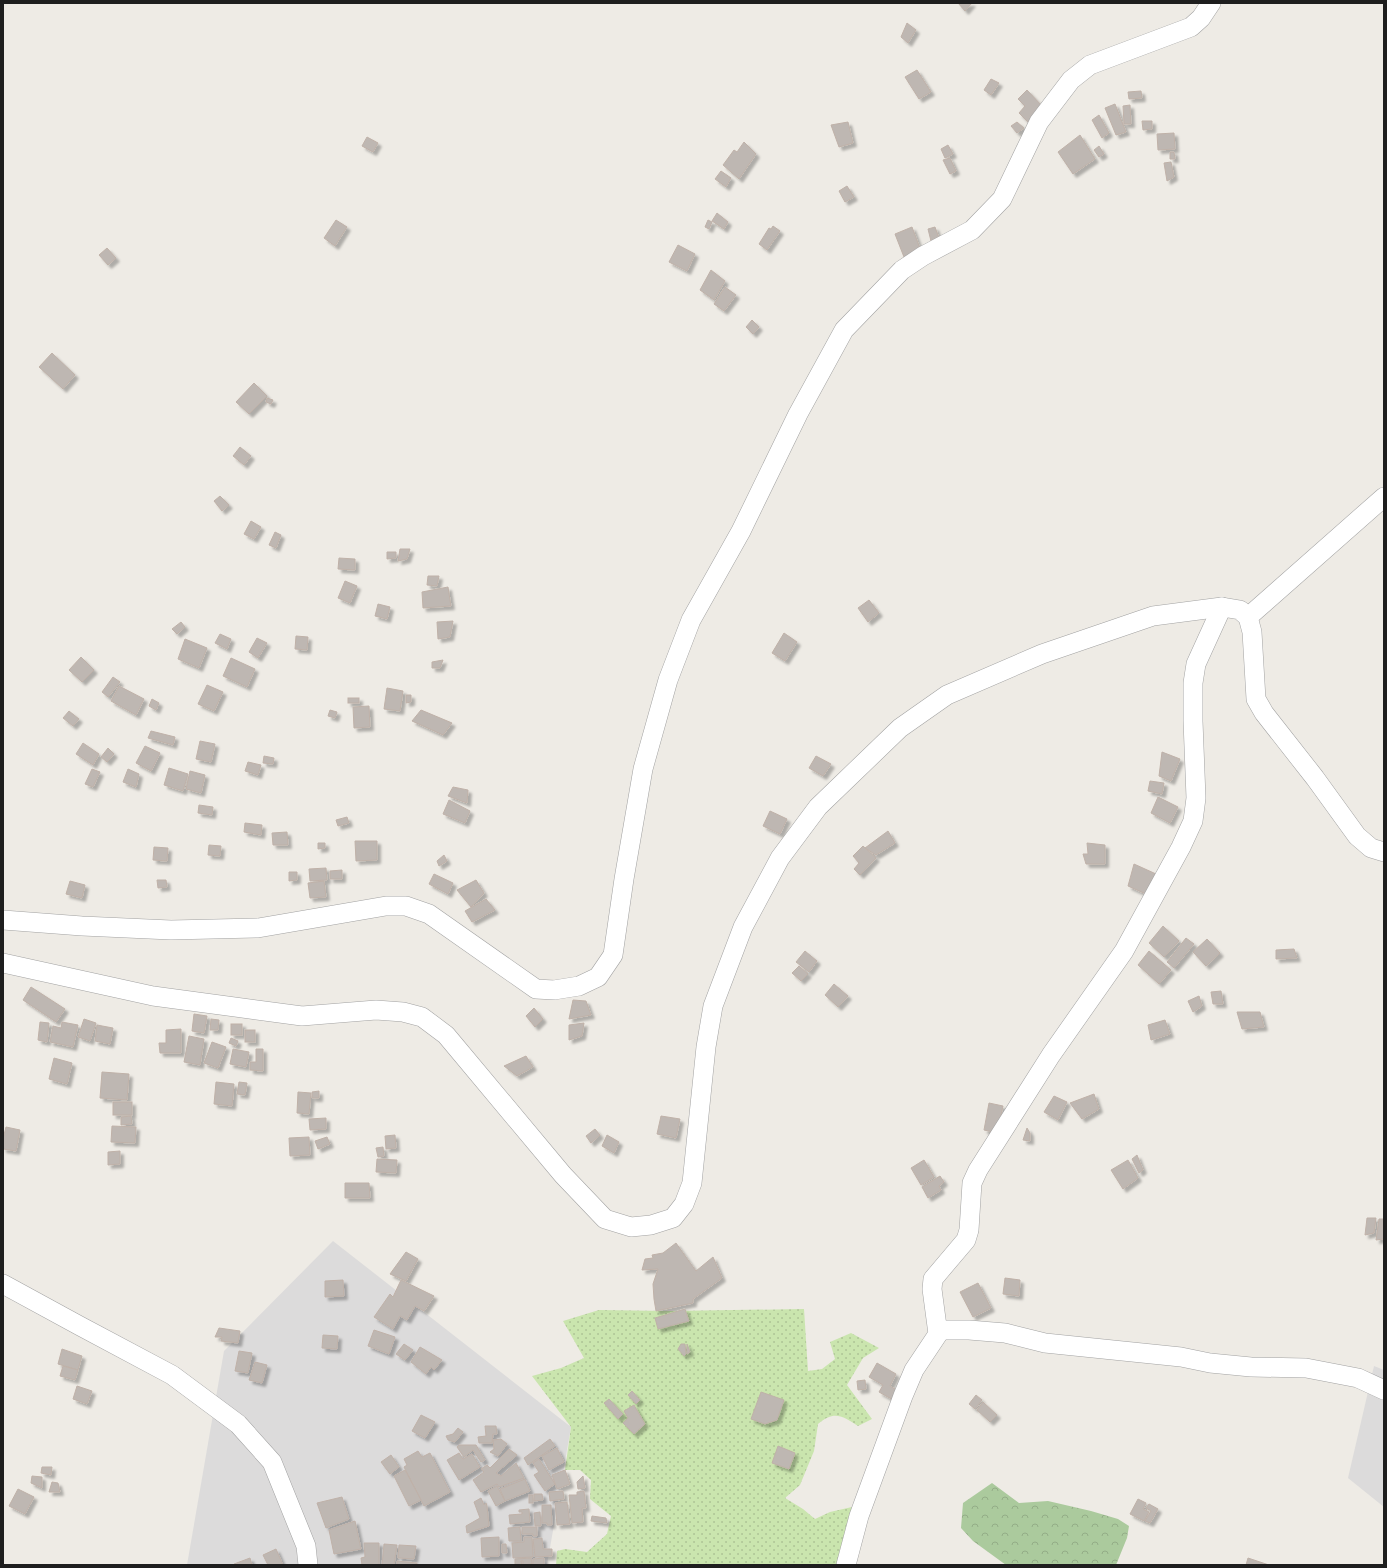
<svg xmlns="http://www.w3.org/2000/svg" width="1387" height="1568" viewBox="0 0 1387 1568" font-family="Jost,sans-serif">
<defs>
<pattern id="grass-dots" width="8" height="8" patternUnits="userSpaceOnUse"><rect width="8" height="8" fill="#cae5ae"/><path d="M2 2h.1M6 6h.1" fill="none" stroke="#adc495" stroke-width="1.8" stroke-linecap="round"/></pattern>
<pattern id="forest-crowns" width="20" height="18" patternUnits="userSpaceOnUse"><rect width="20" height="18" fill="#abca9d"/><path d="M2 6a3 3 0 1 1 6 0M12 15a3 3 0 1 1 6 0" fill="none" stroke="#93ad87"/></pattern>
<filter id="shadow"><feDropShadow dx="3.5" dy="3.5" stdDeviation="1" flood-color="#0004"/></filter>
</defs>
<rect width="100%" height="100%" fill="#eeebe5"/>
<g fill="#dcdbdb">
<polygon points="333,1241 571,1427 547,1565 187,1565 224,1351"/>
<polygon points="1374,1366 1384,1370 1384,1507 1348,1478"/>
</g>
<path fill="url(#grass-dots)" d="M804,1309L808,1371L822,1369L835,1359L830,1342L851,1333L879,1348L863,1358L847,1385L872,1419L858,1426C841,1415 834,1411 818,1424L814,1451L800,1485L785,1498L803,1509L815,1519L830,1512L852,1507L840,1565H556L557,1551L565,1549L587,1552L607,1534L611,1516L590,1499L591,1480L580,1470H565L571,1427L532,1376L561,1368L584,1358L563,1321L599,1310L670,1311Z"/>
<polygon fill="url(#forest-crowns)" points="992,1483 1019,1503 1048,1501 1091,1511 1118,1519 1129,1526 1127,1538 1116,1565 1006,1565 973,1541 961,1528 963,1503"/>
<g fill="#beb7b2" stroke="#bfb1a8" filter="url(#shadow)">
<polygon points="958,3 972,3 965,11"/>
<polygon points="907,23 916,30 908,43 901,37"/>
<polygon points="917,70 931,92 919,99 905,77"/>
<polygon points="991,79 999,83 991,95 984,90"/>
<polygon points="1027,90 1044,108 1030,124 1019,113 1025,106 1018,99"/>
<polygon points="1141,91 1142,98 1129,99 1128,92"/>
<polygon points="1115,104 1126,132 1116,135 1105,108"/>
<polygon points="1130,105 1131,124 1124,124 1123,106"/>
<polygon points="1099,115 1109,133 1102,138 1092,120"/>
<polygon points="1142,121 1152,121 1152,129 1143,130"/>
<polygon points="848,122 853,143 839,147 831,125"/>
<polygon points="1017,122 1024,128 1017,133 1011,126"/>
<polygon points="1174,133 1175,149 1158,150 1157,134"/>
<polygon points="1080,135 1095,159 1073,174 1058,152"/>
<polygon points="367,137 378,143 373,152 362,146"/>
<polygon points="744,142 756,154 739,179 723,165 734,150 737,152"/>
<polygon points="948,145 953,154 945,158 941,149"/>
<polygon points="1099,146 1104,154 1099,157 1094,150"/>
<polygon points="1170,152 1174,152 1175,159 1170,159"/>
<polygon points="950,158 956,171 950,174 943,160"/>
<polygon points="1171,162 1174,177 1167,181 1164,163"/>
<polygon points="721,171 731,178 726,187 715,179"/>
<polygon points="847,186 854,197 845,202 839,191"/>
<polygon points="717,213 728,222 724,229 712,221"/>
<polygon points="336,220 347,227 335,246 324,238"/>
<polygon points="708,220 712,222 709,229 705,227"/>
<polygon points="773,226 780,231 767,250 759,244 769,228 771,229"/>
<polygon points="912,227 921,251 904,257 895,234"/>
<polygon points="935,227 939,238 931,241 928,229"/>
<polygon points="678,245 695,254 687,271 669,262"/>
<polygon points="107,248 116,258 108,265 99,255"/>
<polygon points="711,270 725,281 714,300 700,290"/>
<polygon points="725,287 736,295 724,311 714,304"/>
<polygon points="752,320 759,327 753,334 746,327"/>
<polygon points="52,353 75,375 63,389 39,367"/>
<polygon points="254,383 267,396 249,414 236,402"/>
<polygon points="267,398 273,400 271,404 266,402"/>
<polygon points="240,447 251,456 244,465 233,456"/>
<polygon points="220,496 229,505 222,511 214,501"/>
<polygon points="251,521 261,527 254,539 244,534"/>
<polygon points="275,532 281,535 276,548 269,545"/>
<polygon points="400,549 410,549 407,559 398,561"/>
<polygon points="387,552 396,552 396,558 387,559"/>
<polygon points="339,558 355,559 355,570 338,569"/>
<polygon points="428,576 439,576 437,586 427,585"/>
<polygon points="345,581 357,586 350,603 338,598"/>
<polygon points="448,587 451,606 423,608 422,592"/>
<polygon points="869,600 879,613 868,622 858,608"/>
<polygon points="378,604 390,607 387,619 375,616"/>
<polygon points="453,621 450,637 438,639 437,622"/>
<polygon points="181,622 185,627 177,634 172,629"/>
<polygon points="784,633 797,642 785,661 772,653"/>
<polygon points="220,634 231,639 227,649 215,643"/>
<polygon points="296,636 308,637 307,650 295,649"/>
<polygon points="257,638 267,643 258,658 249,652"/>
<polygon points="185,639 207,648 199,668 178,659"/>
<polygon points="81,657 94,670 82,682 69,670"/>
<polygon points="231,658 255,669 247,687 223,676"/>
<polygon points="443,660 440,668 432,668 432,662"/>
<polygon points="113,677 120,682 108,697 102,692"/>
<polygon points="207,685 223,692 214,711 198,704"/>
<polygon points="119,686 144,699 136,715 111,701"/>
<polygon points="387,688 403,691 400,711 384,709"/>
<polygon points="406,695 411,695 411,702 406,703"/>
<rect x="348" y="698" width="11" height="5"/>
<polygon points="152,699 159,703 156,710 149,706"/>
<polygon points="369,706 370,727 354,728 353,707"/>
<polygon points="330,710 337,712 335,718 328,716"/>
<polygon points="421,710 452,723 443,735 412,721"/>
<polygon points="69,711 79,719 73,726 63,718"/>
<polygon points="151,731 175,737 173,745 148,738"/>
<polygon points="200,741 215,744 211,762 196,759"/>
<polygon points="83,743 99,754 93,765 76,754"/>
<polygon points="145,746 160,753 151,771 136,763"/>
<polygon points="108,748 114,754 107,762 101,757"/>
<polygon points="1162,752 1180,759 1171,781 1159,776"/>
<polygon points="264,756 274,758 273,764 263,763"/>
<polygon points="816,756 831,764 823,776 809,768"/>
<polygon points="248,762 261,765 258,775 245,771"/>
<polygon points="169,768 188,774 183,791 164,785"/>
<polygon points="92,769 100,772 93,787 85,784"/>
<polygon points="128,769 139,774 136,787 123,782"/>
<polygon points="190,771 205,775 201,793 186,789"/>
<polygon points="1150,781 1164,783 1162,794 1148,791"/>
<polygon points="453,787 468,790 467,803 448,796"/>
<polygon points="1158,797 1178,807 1170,823 1151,813"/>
<polygon points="449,800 470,811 465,823 443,814"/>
<polygon points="199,805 213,807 212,815 198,813"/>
<polygon points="770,811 787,819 780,834 763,826"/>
<polygon points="347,817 349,823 338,826 336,820"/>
<polygon points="245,823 262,825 261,835 244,832"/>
<polygon points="888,831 895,843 876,855 865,848"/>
<polygon points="287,832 288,845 273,845 272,833"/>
<polygon points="355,841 377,841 377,860 356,861"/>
<polygon points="318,843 325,843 325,848 318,849"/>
<polygon points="1087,843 1105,845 1105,864 1086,864 1083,854 1088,854"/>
<polygon points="209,845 221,846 220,856 208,855"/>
<polygon points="863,846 876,858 860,875 854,869 859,863 853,856"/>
<polygon points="154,847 168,848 167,861 153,860"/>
<polygon points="444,855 447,861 439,866 437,861"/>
<polygon points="1134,864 1156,874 1146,894 1128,886"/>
<polygon points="326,868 327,880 310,881 309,869"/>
<polygon points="342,870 342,879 330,879 330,871"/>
<polygon points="289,872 297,872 297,880 289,881"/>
<polygon points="434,874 453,883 448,894 429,884"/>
<polygon points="157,880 166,880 167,887 158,888"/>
<polygon points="476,880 484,893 471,907 457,890"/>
<polygon points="70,881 85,885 82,898 66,894"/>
<polygon points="324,881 326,897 310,898 308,883"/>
<polygon points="486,899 495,910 472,922 465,911"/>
<polygon points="1163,926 1179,941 1164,957 1149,943"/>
<polygon points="1186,938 1194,944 1174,968 1167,962"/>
<polygon points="1207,939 1220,953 1206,966 1193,952"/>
<polygon points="1294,949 1297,958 1276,959 1276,950"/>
<polygon points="805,951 817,961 809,972 796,962"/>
<polygon points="1149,951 1171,970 1159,984 1138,965"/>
<polygon points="799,966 808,974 801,981 792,973"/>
<polygon points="834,984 848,996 838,1007 825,995"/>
<polygon points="31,987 65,1009 56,1022 23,1000"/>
<polygon points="1221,991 1223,1004 1213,1004 1211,992"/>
<polygon points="1199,996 1202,1006 1193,1012 1188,1001"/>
<polygon points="573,1000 586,1001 591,1015 569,1019"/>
<polygon points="534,1008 543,1019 535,1027 526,1016"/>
<polygon points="1237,1012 1260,1012 1264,1027 1242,1029"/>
<polygon points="194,1014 207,1016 204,1033 192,1031"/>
<polygon points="84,1019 96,1023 90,1041 78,1037"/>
<polygon points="211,1019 219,1020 218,1030 210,1030"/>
<polygon points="1165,1020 1170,1034 1151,1040 1148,1025"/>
<polygon points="40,1022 49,1023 47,1042 38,1040"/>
<polygon points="62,1022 78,1025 73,1047 50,1042 53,1026 61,1028"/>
<polygon points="584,1023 582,1036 569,1040 569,1025"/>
<rect x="231" y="1024" width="11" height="11"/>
<polygon points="97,1025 113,1028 110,1044 95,1041"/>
<polygon points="181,1029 181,1053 160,1053 159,1043 166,1043 166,1030"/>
<rect x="245" y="1030" width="10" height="12"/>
<polygon points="189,1036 204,1039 200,1065 184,1062"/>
<polygon points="231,1038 238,1041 236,1046 229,1043"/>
<polygon points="212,1042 226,1047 218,1068 204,1063"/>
<polygon points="233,1049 249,1052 246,1067 230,1064"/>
<polygon points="256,1049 263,1049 263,1071 250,1070 250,1062 256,1062"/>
<polygon points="526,1056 533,1067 517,1076 504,1066"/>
<polygon points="54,1058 72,1063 67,1084 49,1079"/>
<polygon points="102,1072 129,1074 127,1100 100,1098"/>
<polygon points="216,1082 234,1084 232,1106 214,1104"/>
<polygon points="239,1082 247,1083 245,1095 237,1094"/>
<polygon points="319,1091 319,1098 312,1098 312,1092"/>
<polygon points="298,1092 311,1093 309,1114 297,1113"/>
<polygon points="1094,1094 1099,1109 1082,1119 1070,1103"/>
<polygon points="1054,1096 1067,1102 1058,1120 1044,1112"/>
<rect x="113" y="1102" width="19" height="13"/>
<polygon points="989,1103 1003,1106 997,1133 984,1130"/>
<polygon points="131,1116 132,1124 121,1125 121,1117"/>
<polygon points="661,1116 680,1119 676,1138 657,1134"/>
<polygon points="326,1118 326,1129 310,1130 309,1119"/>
<polygon points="112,1126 136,1127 135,1143 111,1142"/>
<polygon points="6,1127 20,1130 16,1151 3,1149 3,1139"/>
<polygon points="1027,1128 1030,1133 1030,1141 1023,1140"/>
<polygon points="595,1129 600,1135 591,1143 586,1136"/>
<polygon points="395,1135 396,1148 386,1149 385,1136"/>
<polygon points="607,1135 619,1142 614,1153 602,1146"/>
<polygon points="309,1137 310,1155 290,1156 289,1138"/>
<polygon points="327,1137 330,1144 318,1149 315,1141"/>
<polygon points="383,1147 384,1156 378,1157 376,1148"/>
<polygon points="120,1151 120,1164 108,1165 108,1152"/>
<polygon points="1137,1155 1143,1170 1139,1173 1132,1159"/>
<polygon points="377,1159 397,1160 396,1173 376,1172"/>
<polygon points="924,1160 934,1177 921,1185 911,1168"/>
<polygon points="1128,1160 1138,1178 1123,1189 1111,1170"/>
<polygon points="940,1176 944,1182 939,1186 941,1190 928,1198 922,1187"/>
<polygon points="345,1183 369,1183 370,1198 345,1198"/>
<polygon points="1367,1218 1376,1218 1374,1233 1365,1235"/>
<polygon points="1379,1219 1384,1219 1384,1239 1376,1240"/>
<polygon points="676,1243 696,1271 713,1257 722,1278 693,1299 693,1303 656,1311 654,1299 653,1284 658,1269 642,1270 645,1259 653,1258 652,1255 663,1253"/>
<polygon points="406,1252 418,1259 406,1281 390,1274"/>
<polygon points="1005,1278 1020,1280 1019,1296 1003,1294"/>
<polygon points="343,1280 344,1296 325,1297 325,1281"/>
<polygon points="401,1280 434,1296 424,1311 415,1306 407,1320 400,1316 393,1329 374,1317 390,1294 393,1297"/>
<polygon points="978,1283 991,1308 973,1317 960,1292"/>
<polygon points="685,1309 689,1321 658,1329 655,1318"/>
<polygon points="219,1328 240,1331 238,1343 221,1341 222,1337 215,1337"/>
<polygon points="374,1330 395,1337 389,1354 368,1346"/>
<polygon points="323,1335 338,1336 337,1349 322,1348"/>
<polygon points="404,1344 413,1350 405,1360 396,1354"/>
<polygon points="681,1344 685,1344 686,1354 684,1356 678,1349"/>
<polygon points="687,1344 690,1352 687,1354"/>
<polygon points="420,1347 442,1360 434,1370 431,1367 426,1374 411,1362"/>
<polygon points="62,1349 82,1356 78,1370 58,1364"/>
<polygon points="239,1351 252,1353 248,1373 235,1371"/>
<polygon points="255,1362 267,1365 262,1383 249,1380"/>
<polygon points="877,1363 896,1374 890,1386 900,1392 895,1401 879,1392 883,1385 869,1377"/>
<polygon points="63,1366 78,1370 75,1380 60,1376"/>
<polygon points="865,1380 866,1389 858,1390 857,1381"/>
<polygon points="77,1386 92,1391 87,1404 73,1399"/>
<polygon points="632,1391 640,1400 636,1404 628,1395"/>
<polygon points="761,1392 784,1400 777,1420 765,1424 751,1419"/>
<polygon points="976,1395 982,1400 975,1409 969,1404"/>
<polygon points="609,1399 623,1414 618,1419 604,1403"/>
<polygon points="983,1402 997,1415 990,1422 977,1410"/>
<polygon points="634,1405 645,1424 634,1434 623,1423 628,1418 624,1411"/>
<polygon points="421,1415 435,1422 425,1438 412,1431"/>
<polygon points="485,1426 496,1426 497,1434 493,1434 492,1443 479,1443 478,1437 486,1436"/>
<polygon points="458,1428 463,1432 455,1442 448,1440 446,1436 453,1434"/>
<polygon points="501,1439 507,1444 498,1456 490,1452 494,1449 493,1440"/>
<polygon points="550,1439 555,1446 528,1465 524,1458"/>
<polygon points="459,1445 476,1445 485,1460 481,1462 473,1450 464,1457 457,1447"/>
<polygon points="778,1446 795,1453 789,1469 772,1463"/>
<polygon points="557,1448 564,1462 549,1470 542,1456"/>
<polygon points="509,1449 517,1455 496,1473 501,1476 516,1463 524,1478 499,1487 497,1484 481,1492 473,1480 484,1472 481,1469 487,1465 490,1468"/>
<polygon points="418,1451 422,1457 430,1453 450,1492 424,1506 404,1467 407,1465 404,1459"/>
<polygon points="459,1453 463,1459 472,1454 480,1467 459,1480 447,1460"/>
<polygon points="391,1455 399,1467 390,1474 381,1462"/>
<polygon points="539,1459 555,1484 545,1491 534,1475 539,1472 533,1463"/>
<polygon points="42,1467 52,1467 51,1475 41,1473"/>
<polygon points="405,1470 421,1500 409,1506 394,1476"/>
<polygon points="565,1470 570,1484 557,1489 552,1475"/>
<polygon points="32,1476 42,1477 42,1488 31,1483"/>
<polygon points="583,1476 585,1488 578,1489 577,1482"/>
<polygon points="525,1479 530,1491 505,1501 500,1489"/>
<polygon points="52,1482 58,1483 60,1492 49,1492"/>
<polygon points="497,1486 505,1501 496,1506 488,1491"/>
<polygon points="18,1489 34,1497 25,1514 9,1506"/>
<polygon points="563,1491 564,1499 550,1501 549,1492"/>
<polygon points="584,1491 586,1508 582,1508 583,1522 572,1523 569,1495 577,1495 577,1492"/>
<polygon points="534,1494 542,1494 543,1500 534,1501"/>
<rect x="529" y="1495" width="4" height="8"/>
<polygon points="342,1497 349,1519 326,1528 317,1503"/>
<polygon points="481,1498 484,1505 486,1503 487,1506 489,1526 467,1533 466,1526 480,1518 474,1502"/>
<polygon points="1138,1499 1146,1503 1143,1509 1149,1512 1144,1521 1130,1514"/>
<polygon points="567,1502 570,1524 557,1525 555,1503"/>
<polygon points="1149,1504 1158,1509 1150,1523 1145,1521 1151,1511 1146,1508"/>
<polygon points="542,1505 551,1505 552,1525 547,1525 547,1523 542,1523"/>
<polygon points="529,1509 530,1522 510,1524 509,1515 522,1514 522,1512 519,1512 519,1510"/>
<polygon points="540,1512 541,1526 535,1526 534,1513"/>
<polygon points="592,1516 606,1518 607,1523 591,1521"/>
<polygon points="355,1521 361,1549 334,1554 329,1530"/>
<polygon points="520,1527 521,1541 509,1541 508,1528"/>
<polygon points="522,1527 537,1527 537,1536 533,1536 533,1534 522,1534"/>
<polygon points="499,1537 499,1556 482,1557 481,1538"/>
<polygon points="524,1537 532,1537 533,1557 513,1558 512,1543 524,1542"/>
<polygon points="542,1538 543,1549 552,1549 552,1556 535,1557 533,1539"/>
<polygon points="364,1543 379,1543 379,1565 362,1565 361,1558 365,1557"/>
<polygon points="384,1544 397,1545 394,1565 382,1565"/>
<polygon points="502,1544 506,1544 507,1553 502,1553"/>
<polygon points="399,1545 416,1546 414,1559 398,1558"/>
<polygon points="276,1549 283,1565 268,1565 263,1555"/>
<polygon points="250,1558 252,1565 235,1565 234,1564"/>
<polygon points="531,1558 532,1564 523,1565 523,1561 521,1561 522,1565 515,1565 515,1559"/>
<polygon points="544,1558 544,1565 533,1565 533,1559"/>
<polygon points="1248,1558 1269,1565 1246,1565"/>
<polygon points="397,1561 417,1563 417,1565 397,1565"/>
</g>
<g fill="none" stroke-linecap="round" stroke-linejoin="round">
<g stroke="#a2a2a2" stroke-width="20">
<g id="minor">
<polyline points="1248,617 1384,497"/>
<polyline points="3,920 82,926 171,930 258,928 386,906 406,906 429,914 536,989 554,990 579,986 598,977 613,955 624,879 643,769 668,680 691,620 741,531 798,414 844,330 902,270 923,256 972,230 1002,199 1039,122 1071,80 1090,65 1191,27 1201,18 1211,3"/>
<polyline points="3,963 153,996 302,1016 376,1010 403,1012 422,1017 446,1035 563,1175 605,1219 631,1227 651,1225 673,1218 684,1204 692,1183 706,1047 713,1006 743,927 780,858 818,807 900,728 947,695 1042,654 1153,616 1222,607 1240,610 1248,617 1252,632 1256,699 1264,713 1315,778 1357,836 1371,848 1384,852"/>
<polyline points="3,1284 80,1326 172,1375 238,1424 272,1462 306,1546 308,1565"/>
<polyline points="938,1330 969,1330 1005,1333 1045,1343 1181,1357 1210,1363 1251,1367 1306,1368 1358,1378 1384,1390"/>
<polyline points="846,1565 859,1516 903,1396 914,1370 938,1334 932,1289 933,1279 966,1240 969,1230 972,1183 978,1170 1051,1055 1124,951 1181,847 1193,821 1196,798 1193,721 1193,683 1196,664 1222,607"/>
</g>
</g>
<use href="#minor" stroke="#fff" stroke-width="19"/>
</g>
<rect width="1387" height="1568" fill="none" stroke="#1e1e1e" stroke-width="8"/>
</svg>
